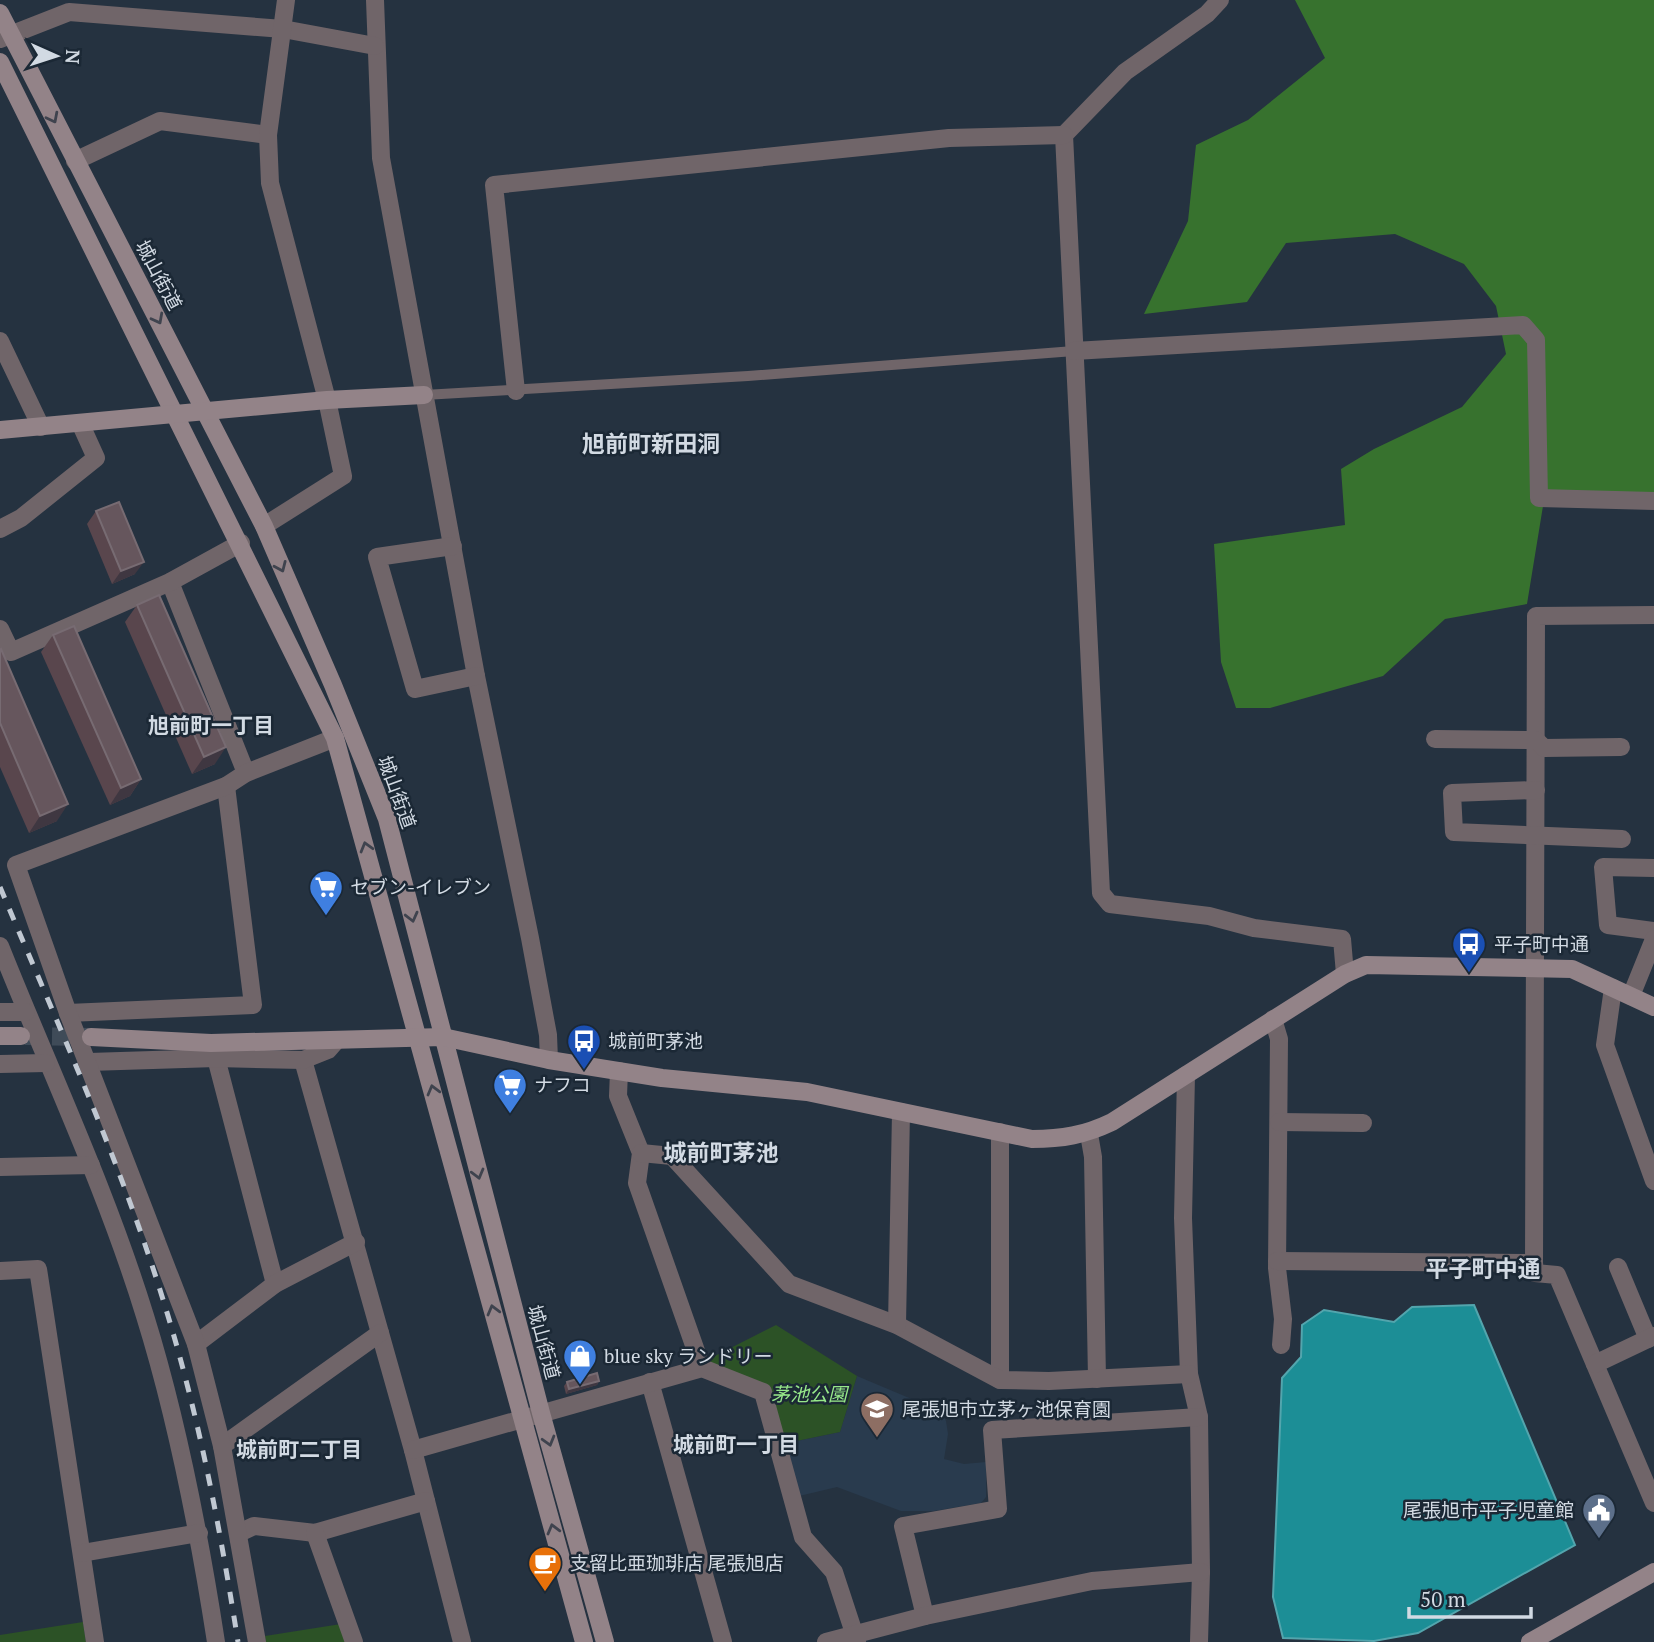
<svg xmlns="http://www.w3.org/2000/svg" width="1654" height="1642" viewBox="0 0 1654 1642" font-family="'PT Serif','Noto Sans JP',serif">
<rect width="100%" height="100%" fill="#253240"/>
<polygon fill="#293b4e" points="857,1376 940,1411 946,1421 948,1434 944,1459 964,1464 986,1462 986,1497 981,1503 934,1511 901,1511 837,1487 795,1497 782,1444 840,1432"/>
<g fill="#2c5226">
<polygon points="776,1325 857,1376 840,1432 782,1444 764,1386 705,1361"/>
<polygon points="83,1622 86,1642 0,1642 0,1635"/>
<polygon points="341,1624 347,1642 266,1642 265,1636"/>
</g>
<polygon fill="#37722e" points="1295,0 1654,0 1654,501 1543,506 1527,604 1445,619 1383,676 1270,708 1236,708 1221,662 1214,544 1345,525 1341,469 1374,449 1462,407 1506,354 1496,306 1464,264 1395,234 1286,243 1247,302 1144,314 1188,221 1196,145 1248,120 1325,58"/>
<polygon fill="#1c8e96" stroke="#53a5ad" stroke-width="2" points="1474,1305 1575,1545 1418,1633 1374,1641 1283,1638 1273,1597 1282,1378 1301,1357 1302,1325 1324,1310 1394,1322 1412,1307"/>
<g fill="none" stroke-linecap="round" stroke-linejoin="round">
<polyline stroke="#3f4b58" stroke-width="18" stroke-dasharray="18 9" stroke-linecap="butt" points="25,1036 91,1037"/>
<polyline stroke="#706569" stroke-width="10" points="424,395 748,376 1074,351"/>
<g stroke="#706569" stroke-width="18">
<polyline points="375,0 381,158 476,676 530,938 548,1035 549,1060"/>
<polyline points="1220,0 1207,14 1125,72 1064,135 1101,893 1110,904 1209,916 1254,928 1342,939 1345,974"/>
<polyline points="0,39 69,12 283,29 375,46"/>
<polyline points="75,161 160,121 268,135"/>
<polyline points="0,341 41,427"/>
<polyline points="1074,351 1523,325 1536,340 1539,498 1654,501"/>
<polyline points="516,391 494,185 949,138 1064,135"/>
<polyline points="264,526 343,476 327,400 270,183 268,135 286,0"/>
<polyline points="0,529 21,518 96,458 81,425"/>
<polyline points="453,546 377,557 415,689 476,676"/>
<polyline points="170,582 246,773"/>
<polyline points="1654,615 1536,616 1534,1263 1535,1273 1557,1275 1654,1503"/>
<polyline points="0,629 11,652 170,582 241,543"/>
<polyline points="1435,739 1536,740 1544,748 1621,747"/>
<polyline points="1536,790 1452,793 1454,832 1622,839"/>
<polyline points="1654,868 1603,867 1608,925 1654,931"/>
<path d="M0,946C49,1069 106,1189 145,1316C178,1422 199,1532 216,1642"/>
<polyline points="1613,988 1605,1045 1654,1181"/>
<polyline points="1631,996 1654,939"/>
<polyline points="0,1012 26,1012"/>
<polyline points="68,1013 253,1005 226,786"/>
<polyline points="1273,1019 1279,1039 1277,1268 1283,1319 1281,1345"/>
<polyline points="216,1058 275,1284"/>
<polyline points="303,1060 413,1450 462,1642"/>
<polyline points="89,1062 216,1058 303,1060 328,1050 335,1042"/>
<polyline points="0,1064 46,1063"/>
<polyline points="619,1071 618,1096 641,1153 637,1183 702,1368"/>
<polyline points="1186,1075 1183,1218 1189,1374 1199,1417 1201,1572 1199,1642"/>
<polyline points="1279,1122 1363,1123"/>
<polyline points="1000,1132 1000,1380"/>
<polyline points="1089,1134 1093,1157 1097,1379"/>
<polyline points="641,1153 672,1156 789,1284 897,1325 1000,1380 1049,1381 1189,1374"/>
<polyline points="0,1167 91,1165"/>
<polyline points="1277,1261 1534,1263"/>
<polyline points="1618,1267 1648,1339"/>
<polyline points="0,1271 38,1269 95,1642"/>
<polyline points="897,1325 901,1112"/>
<polyline points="196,1344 275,1284 356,1242"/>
<polyline points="1595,1364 1654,1336"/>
<polyline points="650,1382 723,1642"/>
<polyline points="222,1446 380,1333"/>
<polyline points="413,1450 702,1368 763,1392 803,1537 834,1572 857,1642"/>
<polyline points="239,1533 254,1526 315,1533 426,1501"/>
<polyline points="315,1533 354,1642"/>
<polyline points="82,1553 199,1533"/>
<polyline points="925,1616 903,1526 998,1509 992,1430 1199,1417"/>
<polyline points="257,1642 222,1446 196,1344 68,1013 16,865 226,786 246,773 335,738"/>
<polyline points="826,1642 925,1616 1092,1581 1201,1572"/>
</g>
<g stroke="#938388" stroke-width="18">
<polyline points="0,13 264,526 333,685 387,819 541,1413 605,1642"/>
<polyline points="0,62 335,738 584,1642"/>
<polyline points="0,430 327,400 424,395"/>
<polyline points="0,1036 21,1036"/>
<path d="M91,1037L211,1043L443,1037L549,1060L662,1078L807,1092L1032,1139C1062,1139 1085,1135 1112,1122L1345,974L1366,965L1572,969L1654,1007"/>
<polyline points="1530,1642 1654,1572"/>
</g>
<path stroke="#c0c8d2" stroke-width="5" stroke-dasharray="12 12" stroke-linecap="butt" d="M0,887C58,1025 121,1162 165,1306C199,1416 220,1528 238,1642"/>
</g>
<g fill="#59464d">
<polygon points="96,511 135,574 112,584 87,524"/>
<polygon points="137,605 215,764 192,774 125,622"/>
<polygon points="53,635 141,779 130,796 110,805 41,652"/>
<polygon points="0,650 57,821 29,833 0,767"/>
<polygon points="599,1381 597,1385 566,1394 564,1386 567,1382"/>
</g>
<g fill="#3f3741">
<polygon points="144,562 135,574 112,584 121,571"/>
<polygon points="226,747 215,764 192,774 204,757"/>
<polygon points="141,779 130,796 110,805 121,788"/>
<polygon points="68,804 57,821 29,833 40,816"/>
<polygon points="599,1381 597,1385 566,1394 569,1389"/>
</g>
<g fill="#66565d" stroke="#776b72" stroke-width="2">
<polygon points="119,502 144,562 121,571 96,511"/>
<polygon points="159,595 226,747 204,757 137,605"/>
<polygon points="74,626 141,779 121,788 53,635"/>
<polygon points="1,649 68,804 40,816 0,723 0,650"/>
<polygon points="597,1373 599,1381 569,1389 567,1382"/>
</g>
<defs><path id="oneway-chevron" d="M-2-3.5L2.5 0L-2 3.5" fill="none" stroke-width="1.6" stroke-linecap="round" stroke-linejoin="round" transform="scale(1.75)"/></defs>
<g stroke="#3f434e">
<use href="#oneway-chevron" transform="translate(53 118) rotate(63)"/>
<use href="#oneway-chevron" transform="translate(158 319) rotate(62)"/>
<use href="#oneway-chevron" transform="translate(281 567) rotate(66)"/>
<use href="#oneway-chevron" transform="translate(366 847) rotate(-106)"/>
<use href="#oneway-chevron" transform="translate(412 917) rotate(76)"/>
<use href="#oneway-chevron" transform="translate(433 1090) rotate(-105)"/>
<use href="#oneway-chevron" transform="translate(478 1174) rotate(75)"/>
<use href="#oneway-chevron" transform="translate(493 1310) rotate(-105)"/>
<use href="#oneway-chevron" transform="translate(549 1441) rotate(74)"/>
<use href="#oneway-chevron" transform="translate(553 1529) rotate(-105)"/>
</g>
<defs>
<g id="supermarket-pin" transform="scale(1.75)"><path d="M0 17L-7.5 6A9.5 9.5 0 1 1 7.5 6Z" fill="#3f7fe0" stroke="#1b2835"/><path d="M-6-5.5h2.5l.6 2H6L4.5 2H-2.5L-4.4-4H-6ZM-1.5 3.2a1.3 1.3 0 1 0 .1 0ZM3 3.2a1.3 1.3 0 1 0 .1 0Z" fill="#fff"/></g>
<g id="bus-pin" transform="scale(1.75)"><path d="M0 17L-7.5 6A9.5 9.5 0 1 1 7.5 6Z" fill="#1a4fb4" stroke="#1b2835"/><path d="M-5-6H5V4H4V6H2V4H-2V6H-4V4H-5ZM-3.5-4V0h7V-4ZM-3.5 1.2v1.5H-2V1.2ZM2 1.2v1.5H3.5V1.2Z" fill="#fff"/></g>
<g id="shop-pin" transform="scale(1.75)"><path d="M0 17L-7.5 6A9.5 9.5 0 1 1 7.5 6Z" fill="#3f7fe0" stroke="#1b2835"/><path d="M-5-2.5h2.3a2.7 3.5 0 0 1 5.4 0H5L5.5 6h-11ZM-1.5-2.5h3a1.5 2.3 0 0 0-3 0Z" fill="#fff"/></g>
<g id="school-pin" transform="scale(1.75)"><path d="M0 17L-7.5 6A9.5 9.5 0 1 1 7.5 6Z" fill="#8d6e63" stroke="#1b2835"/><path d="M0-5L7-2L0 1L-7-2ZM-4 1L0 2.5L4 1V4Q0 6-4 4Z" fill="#fff"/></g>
<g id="civic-pin" transform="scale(1.75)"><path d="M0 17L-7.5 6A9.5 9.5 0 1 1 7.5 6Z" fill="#5c6f8a" stroke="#1b2835"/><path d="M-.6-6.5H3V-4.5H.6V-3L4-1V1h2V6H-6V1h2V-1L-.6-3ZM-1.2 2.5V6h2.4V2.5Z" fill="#fff"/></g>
<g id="cafe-pin" transform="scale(1.75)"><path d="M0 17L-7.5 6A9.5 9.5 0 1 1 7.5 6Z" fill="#e8710a" stroke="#1b2835"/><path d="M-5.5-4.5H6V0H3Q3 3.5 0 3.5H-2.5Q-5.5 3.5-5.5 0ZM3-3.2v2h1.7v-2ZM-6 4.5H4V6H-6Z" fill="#fff"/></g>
</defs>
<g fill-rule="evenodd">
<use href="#supermarket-pin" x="326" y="887"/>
<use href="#bus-pin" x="1469" y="944"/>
<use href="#bus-pin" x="584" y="1041"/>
<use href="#supermarket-pin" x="510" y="1085"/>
<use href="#shop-pin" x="580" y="1356"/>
<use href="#school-pin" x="877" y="1409"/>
<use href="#civic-pin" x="1599" y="1510"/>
<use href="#cafe-pin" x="545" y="1563"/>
</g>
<g text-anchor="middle" stroke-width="5" stroke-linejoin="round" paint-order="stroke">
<g font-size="19" fill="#d2dae3" stroke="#1b2835">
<text transform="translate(159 275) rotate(62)" y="7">城山街道</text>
<text transform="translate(397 792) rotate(70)" y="7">城山街道</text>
<text transform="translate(544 1342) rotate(75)" y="7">城山街道</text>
</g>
<g font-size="19" fill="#d2dae3" stroke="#1b2835" text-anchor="start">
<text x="350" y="894">セブン-イレブン</text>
<text x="1494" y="951">平子町中通</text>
<text x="608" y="1048">城前町茅池</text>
<text x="534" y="1092">ナフコ</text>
<text x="604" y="1363">blue sky ランドリー</text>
<text x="902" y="1416">尾張旭市立茅ヶ池保育園</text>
<text x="1574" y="1517" text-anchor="end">尾張旭市平子児童館</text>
<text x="570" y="1570">支留比亜珈琲店 尾張旭店</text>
</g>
<g font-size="19" font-style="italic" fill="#97e88a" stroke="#1b2835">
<text x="809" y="1401">茅池公園</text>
</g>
<g font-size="21" font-weight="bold" fill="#d2dae3" stroke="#1b2835">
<text x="211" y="733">旭前町一丁目</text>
<text x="736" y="1452">城前町一丁目</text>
<text x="299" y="1457">城前町二丁目</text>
</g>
<g font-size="23" font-weight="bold" fill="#d2dae3" stroke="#1b2835">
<text x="651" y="452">旭前町新田洞</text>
<text x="721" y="1161">城前町茅池</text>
<text x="1483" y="1277">平子町中通</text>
</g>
</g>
<g transform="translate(56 56) rotate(93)" stroke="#1b2835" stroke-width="5" paint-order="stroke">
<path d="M0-5L12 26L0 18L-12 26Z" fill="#d2dae3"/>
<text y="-10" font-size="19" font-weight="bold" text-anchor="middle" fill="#d2dae3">N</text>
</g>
<path d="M1409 1607v10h122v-10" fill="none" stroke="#d2dae3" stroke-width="3.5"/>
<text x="1420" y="1607" font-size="21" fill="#d2dae3" stroke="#1b2835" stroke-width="5" paint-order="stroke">50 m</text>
</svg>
